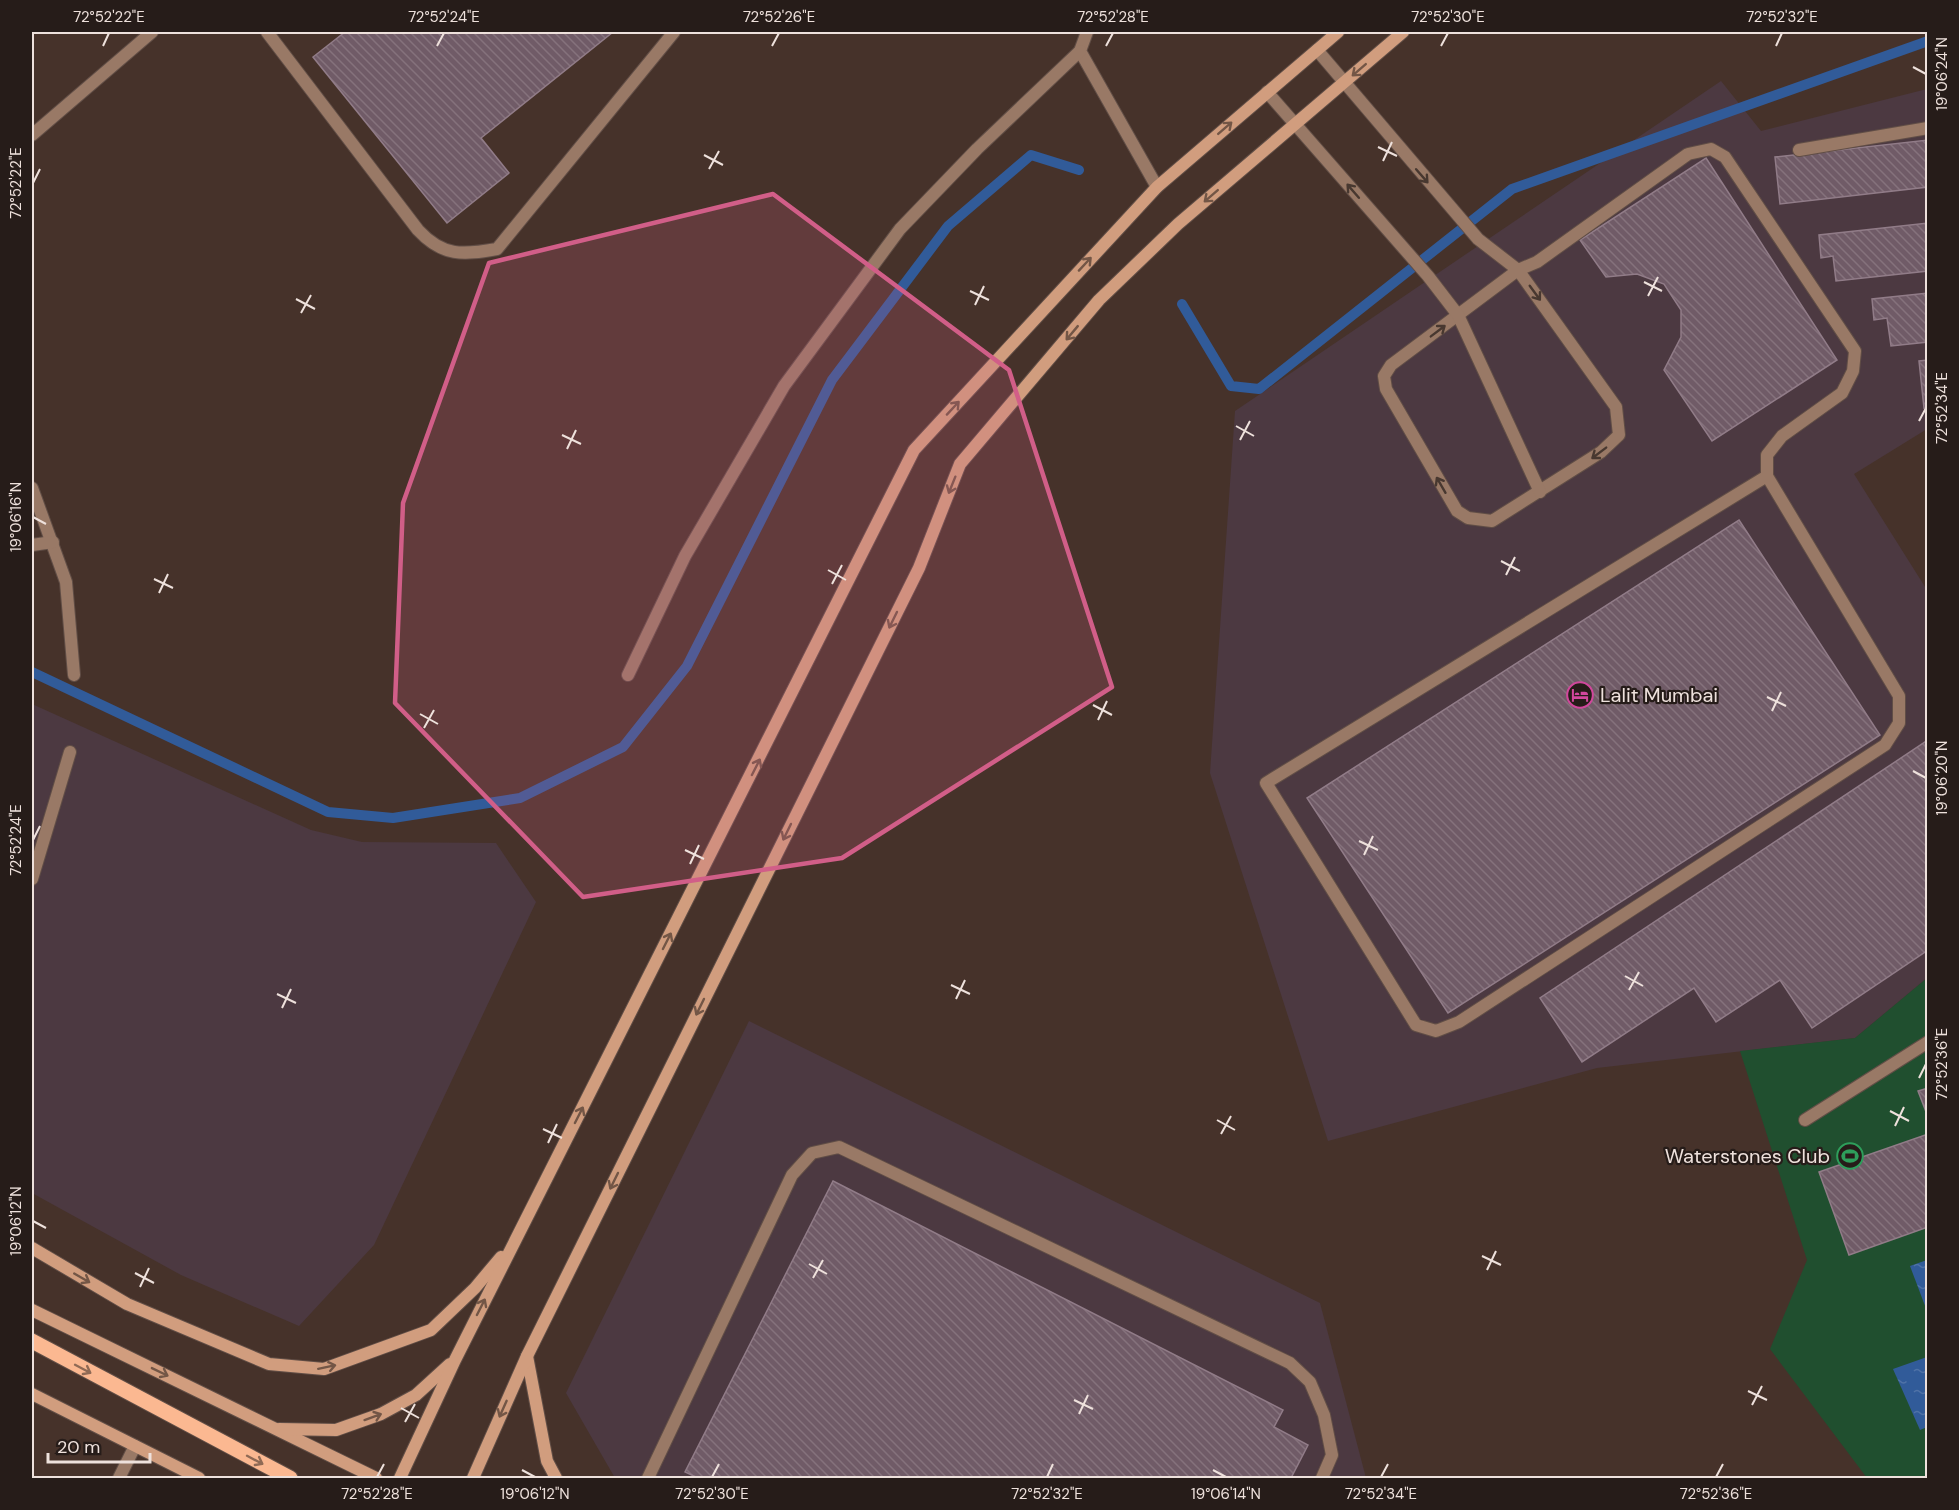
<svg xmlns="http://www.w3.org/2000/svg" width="1959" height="1510" viewBox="0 0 1959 1510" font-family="'DM Sans',sans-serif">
<defs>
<pattern id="water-ripples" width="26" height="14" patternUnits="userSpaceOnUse" patternTransform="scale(1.5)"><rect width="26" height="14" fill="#315b99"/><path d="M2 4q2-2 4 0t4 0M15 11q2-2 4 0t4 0" fill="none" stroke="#4f72a7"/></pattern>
<pattern id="building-back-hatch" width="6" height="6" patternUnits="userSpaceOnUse" patternTransform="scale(1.5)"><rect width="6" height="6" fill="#705b67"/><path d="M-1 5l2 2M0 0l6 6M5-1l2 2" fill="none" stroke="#85727c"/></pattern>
</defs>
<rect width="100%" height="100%" fill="#46322a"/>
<g fill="#4c3941">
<polygon points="1721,81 1761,131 1927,89 1927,429 1854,474 1927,590 1927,978 1855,1038 1597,1068 1328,1141 1210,773 1235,411"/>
<polygon points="32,704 311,830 362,842 496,843 536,902 374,1245 299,1326 181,1275 32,1193"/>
<polygon points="749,1021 1320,1303 1366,1478 615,1478 566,1393"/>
</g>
<polygon fill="#204f2f" points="1927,978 1927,1478 1867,1478 1770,1349 1807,1260 1740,1051 1855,1038"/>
<g fill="url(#water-ripples)">
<polygon points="1927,1260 1928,1260 1927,1311 1910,1266"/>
<polygon points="1927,1357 1927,1427 1920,1430 1893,1369"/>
</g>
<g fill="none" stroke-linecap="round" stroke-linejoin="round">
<g stroke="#315b99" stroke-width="10">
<polyline points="1182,304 1231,386 1259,389 1512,189 1928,41"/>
<polyline points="32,672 328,812 393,818 520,798 623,747 687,666 832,380 948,226 1031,155 1079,170"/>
</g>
</g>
<g fill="url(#building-back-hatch)" stroke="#917c88" stroke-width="1.5">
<polygon points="345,32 613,32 481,138 509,173 447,223 313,57"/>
<polygon points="1928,140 1928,187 1780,204 1775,157"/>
<polygon points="1706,158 1837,360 1712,441 1664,370 1681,337 1681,310 1664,284 1637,274 1606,277 1580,240"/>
<polygon points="1928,223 1928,271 1836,281 1833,256 1821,258 1819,235"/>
<polygon points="1928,293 1928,342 1891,346 1887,318 1874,320 1872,299"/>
<polygon points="1928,360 1928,407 1924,408 1919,361"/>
<polygon points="1739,520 1880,735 1448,1013 1307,798"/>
<polygon points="1928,740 1928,950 1812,1028 1780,980 1716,1022 1694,988 1582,1062 1540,998"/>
<polygon points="1928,1088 1928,1117 1918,1091"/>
<polygon points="1928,1134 1928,1227 1849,1255 1819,1172"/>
<polygon points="833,1181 1283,1410 1274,1427 1308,1445 1291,1478 698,1478 685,1472"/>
</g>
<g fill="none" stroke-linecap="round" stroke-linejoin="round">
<g stroke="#614e46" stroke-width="14">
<g id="lane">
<path d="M267,32L418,230C443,257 463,255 497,249L674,32"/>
<polyline points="1087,32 1080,51 1157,187"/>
<polyline points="1317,50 1478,239 1518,270 1616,407 1619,435 1601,452 1492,521 1468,518 1457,511 1386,389 1384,376 1391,365 1518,270 1537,262 1688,154 1711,149 1725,157 1855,351 1853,371 1842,393 1782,436 1767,455 1767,476 1899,696 1899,723 1885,745 1459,1022 1436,1031 1416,1025 1266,783 1767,476"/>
<polyline points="1267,92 1428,276 1458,315 1540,492"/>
<polyline points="32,135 152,32"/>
<polyline points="1799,150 1928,128"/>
<polyline points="628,675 685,556 784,386 900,229 977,149 1080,51"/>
<polyline points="32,879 70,752"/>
<polyline points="1805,1120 1928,1042"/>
<polyline points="119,1478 135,1446"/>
<polyline points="648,1478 792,1175 812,1153 839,1147 1290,1363 1310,1382 1324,1415 1332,1455 1322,1478"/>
</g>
</g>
<g stroke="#614e46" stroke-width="14">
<g id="street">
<polyline points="32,488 66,582 74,675"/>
<polyline points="32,545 53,542"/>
</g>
</g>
<g stroke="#614e46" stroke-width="14">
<g id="secondary">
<polyline points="32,1248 127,1304 269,1364 324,1369 431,1330 475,1288 501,1257"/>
<polyline points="32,1310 376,1478"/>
<polyline points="527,1356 547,1461 556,1478"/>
<polyline points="32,1394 199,1478"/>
<polyline points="279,1429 336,1430 381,1414 416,1395 450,1364"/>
<polyline points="400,1478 455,1360 914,450 1157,187 1338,32"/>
<polyline points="473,1478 527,1356 919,568 960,464 1099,300 1178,224 1403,32"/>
</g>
</g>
<g stroke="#614e46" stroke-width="17">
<polyline id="primary" points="32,1341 290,1478"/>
</g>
<use href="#lane" stroke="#997966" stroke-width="12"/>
<use href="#street" stroke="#997966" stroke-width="12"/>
<use href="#secondary" stroke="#d19d7e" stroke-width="12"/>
<use href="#primary" stroke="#fbb891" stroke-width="15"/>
</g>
<defs><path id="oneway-shaft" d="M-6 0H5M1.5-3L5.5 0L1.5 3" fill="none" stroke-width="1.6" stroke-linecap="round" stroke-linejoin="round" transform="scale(1.5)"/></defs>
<g stroke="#735646">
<use href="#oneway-shaft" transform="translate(1359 70) rotate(139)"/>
<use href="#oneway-shaft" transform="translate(1225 128) rotate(-41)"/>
<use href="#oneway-shaft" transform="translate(1211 196) rotate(139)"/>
<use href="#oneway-shaft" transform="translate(1085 264) rotate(-47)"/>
<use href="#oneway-shaft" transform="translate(1072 333) rotate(130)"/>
<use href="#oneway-shaft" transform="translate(953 408) rotate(-47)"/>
<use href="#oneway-shaft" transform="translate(952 485) rotate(112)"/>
<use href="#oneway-shaft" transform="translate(893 620) rotate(116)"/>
<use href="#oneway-shaft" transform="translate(756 767) rotate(-63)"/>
<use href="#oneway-shaft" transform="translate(787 832) rotate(116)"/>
<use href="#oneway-shaft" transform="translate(667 941) rotate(-63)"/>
<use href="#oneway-shaft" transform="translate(700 1007) rotate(116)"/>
<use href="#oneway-shaft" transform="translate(579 1115) rotate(-63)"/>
<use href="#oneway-shaft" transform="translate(614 1181) rotate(116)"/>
<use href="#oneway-shaft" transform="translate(82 1278) rotate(30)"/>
<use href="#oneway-shaft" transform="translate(481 1307) rotate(-63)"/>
<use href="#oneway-shaft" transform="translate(327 1367) rotate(-12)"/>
<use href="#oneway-shaft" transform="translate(160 1372) rotate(26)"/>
<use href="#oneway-shaft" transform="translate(503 1409) rotate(114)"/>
<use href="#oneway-shaft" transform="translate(373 1417) rotate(-20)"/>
</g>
<g stroke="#483830">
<use href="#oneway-shaft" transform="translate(1422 176) rotate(49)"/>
<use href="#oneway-shaft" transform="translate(1353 191) rotate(-131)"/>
<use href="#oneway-shaft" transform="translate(1535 293) rotate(54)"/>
<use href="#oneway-shaft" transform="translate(1438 331) rotate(-37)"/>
<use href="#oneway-shaft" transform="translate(1599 453) rotate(143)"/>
<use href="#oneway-shaft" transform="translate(1441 485) rotate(-120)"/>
</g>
<g stroke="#906a55">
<use href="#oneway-shaft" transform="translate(83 1369) rotate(28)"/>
<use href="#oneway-shaft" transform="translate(255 1460) rotate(28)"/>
</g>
<path fill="#d15e88" fill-opacity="0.2" stroke="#d15e88" stroke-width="4.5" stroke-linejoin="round" d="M773,194L1009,370L1112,687L842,858L583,897L395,703L403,503L489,263Z"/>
<path fill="none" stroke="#eee1dc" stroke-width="2" d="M103,46L109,33M437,46L444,33M772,46L779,33M1106,46L1113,33M1441,46L1448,33M1776,46L1782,33M1913,67L1926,74M1378,147L1397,156M704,155L723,165M1383,161L1392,142M709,169L719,151M33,183L40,169M1644,282L1662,291M970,291L989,300M1648,296L1658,277M296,299L315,309M975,305L984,286M301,313L311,295M1919,421L1926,408M1236,426L1254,436M562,435L581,444M1240,440L1250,421M567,449L576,430M33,517L46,524M1501,561L1520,571M828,570L846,580M1506,575L1515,557M154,579L173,588M832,584L842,565M159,593L168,574M1767,697L1786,706M1093,705L1112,715M1772,711L1781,692M420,714L438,724M1098,720L1107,701M424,728L434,710M1913,771L1926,778M33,840L40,826M1359,841L1378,850M685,850L704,859M1364,855L1373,836M690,864L699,845M1625,976L1643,986M951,985L970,994M1629,990L1639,972M277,994L296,1003M956,999L965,980M282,1008L291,989M1919,1078L1926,1064M1890,1111L1909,1121M1217,1120L1235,1130M1895,1126L1904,1107M543,1129L562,1138M1221,1134L1231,1116M548,1143L557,1124M33,1221L46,1228M1482,1256L1501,1265M809,1264L827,1274M1487,1270L1496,1251M135,1273L154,1283M813,1278L823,1260M140,1287L149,1268M1748,1391L1767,1400M1074,1400L1093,1409M1752,1405L1762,1386M401,1408L419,1418M1079,1414L1088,1395M405,1422L415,1404M522,1470L535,1477M1213,1470L1226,1477M377,1477L384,1464M712,1477L719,1464M1047,1477L1053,1464M1381,1477L1388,1464M1716,1477L1723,1464"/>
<defs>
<g id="hotel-ring" transform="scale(1.35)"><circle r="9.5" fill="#261c19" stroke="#d1479c" stroke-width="1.5"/><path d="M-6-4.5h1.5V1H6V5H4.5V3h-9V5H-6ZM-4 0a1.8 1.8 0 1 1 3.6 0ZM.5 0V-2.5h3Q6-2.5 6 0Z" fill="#d1479c"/></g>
<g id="stadium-ring" transform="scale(1.35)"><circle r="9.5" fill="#261c19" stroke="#2e9e5b" stroke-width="1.5"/><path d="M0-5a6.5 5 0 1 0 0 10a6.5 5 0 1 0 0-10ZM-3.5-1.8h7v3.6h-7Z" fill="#2e9e5b"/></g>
</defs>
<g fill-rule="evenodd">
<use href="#hotel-ring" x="1580" y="695"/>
<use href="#stadium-ring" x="1850" y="1156"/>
</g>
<g text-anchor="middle" stroke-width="4.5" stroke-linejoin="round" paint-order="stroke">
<g font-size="20" fill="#eee1dc" stroke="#261c19" text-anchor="start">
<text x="1600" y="702">Lalit Mumbai</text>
<text x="1830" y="1163" text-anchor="end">Waterstones Club</text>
</g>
</g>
<rect width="1959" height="1510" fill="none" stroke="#261c19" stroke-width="66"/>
<path d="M48 1453v9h102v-9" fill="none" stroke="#eee1dc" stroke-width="3"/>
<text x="57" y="1453" font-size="18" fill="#eee1dc" stroke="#261c19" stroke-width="4.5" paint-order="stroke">20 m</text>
<rect x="33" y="33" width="1893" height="1444" fill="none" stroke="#eee1dc" stroke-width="2"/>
<g font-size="15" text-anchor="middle" fill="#eee1dc">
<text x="109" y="22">72°52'22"E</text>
<text x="444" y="22">72°52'24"E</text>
<text x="779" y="22">72°52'26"E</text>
<text x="1113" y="22">72°52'28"E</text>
<text x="1448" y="22">72°52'30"E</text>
<text x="1782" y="22">72°52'32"E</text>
<text transform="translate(1942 74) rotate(-90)" y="5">19°06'24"N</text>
<text transform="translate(16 183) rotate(-90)" y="5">72°52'22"E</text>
<text transform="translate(1942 408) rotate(-90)" y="5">72°52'34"E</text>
<text transform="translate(16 517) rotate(-90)" y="5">19°06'16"N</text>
<text transform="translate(1942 778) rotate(-90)" y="5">19°06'20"N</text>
<text transform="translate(16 840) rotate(-90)" y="5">72°52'24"E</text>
<text transform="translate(1942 1064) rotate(-90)" y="5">72°52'36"E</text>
<text transform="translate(16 1221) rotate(-90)" y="5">19°06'12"N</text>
<text x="377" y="1499">72°52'28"E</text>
<text x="535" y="1499">19°06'12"N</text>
<text x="712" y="1499">72°52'30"E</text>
<text x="1047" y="1499">72°52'32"E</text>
<text x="1226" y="1499">19°06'14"N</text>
<text x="1381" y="1499">72°52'34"E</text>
<text x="1716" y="1499">72°52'36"E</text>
</g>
</svg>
